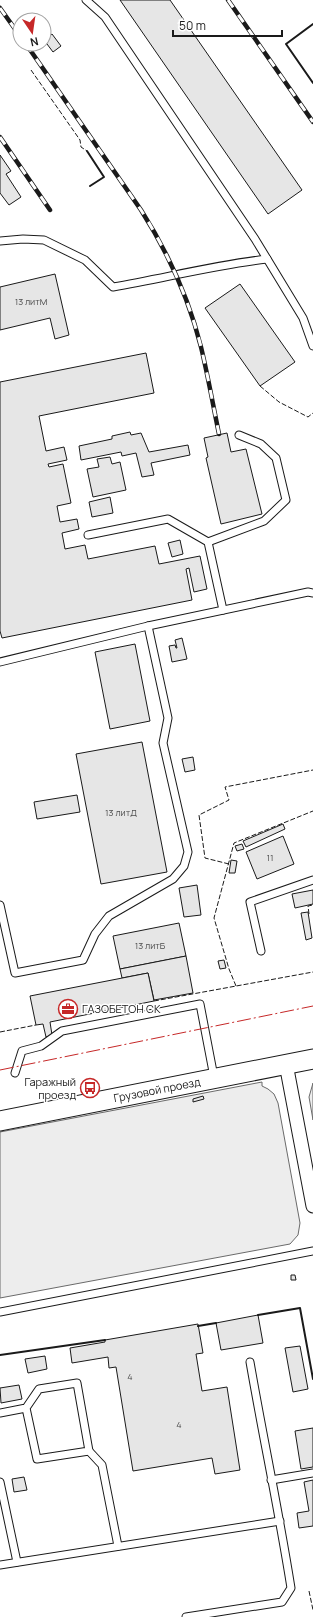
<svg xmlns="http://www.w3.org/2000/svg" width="313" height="1617" viewBox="0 0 313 1617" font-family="Manrope,sans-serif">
<rect width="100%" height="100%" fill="#fff"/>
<g fill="#ededed" stroke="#6a6a6a">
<polygon points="262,1082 262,1086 268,1089 274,1094 278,1103 300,1223 298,1235 290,1244 0,1298 0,1132"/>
<polygon points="313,1083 313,1120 309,1097"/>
</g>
<g fill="#e6e6e6" stroke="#1a1a1a">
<polygon points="120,0 170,0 302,190 268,214"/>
<polygon points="52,34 61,46 53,52 44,40"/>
<polygon points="0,155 11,171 6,174 21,197 9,205 0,193"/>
<polygon points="55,274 69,335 55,339 50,318 0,330 0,287"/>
<polygon points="240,284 295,362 260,386 205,308"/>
<polygon points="146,353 154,393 39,416 46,451 64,447 67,460 48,464 49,467 63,464 71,503 57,506 60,522 77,519 79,529 62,533 65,549 85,545 88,559 155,546 159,564 200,556 207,589 194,592 189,568 186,569 192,600 2,638 0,631 0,382"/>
<polygon points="130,432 131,435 141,433 149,452 188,445 190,455 151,463 154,475 142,477 136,453 122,456 121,452 81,460 79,446 112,439 112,436"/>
<polygon points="227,433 231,452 246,449 262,514 221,524 206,458 208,457 204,438"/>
<polygon points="110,457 112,464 120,462 126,490 93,497 87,469 99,467 97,459"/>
<polygon points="110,497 113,513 92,517 89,502"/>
<polygon points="180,540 183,554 172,557 168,543"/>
<polygon points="182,638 187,659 172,662 169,646 175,645 176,648 177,648 175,640"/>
<polygon points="135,644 150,721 110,729 95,652"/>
<polygon points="142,742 167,872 101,884 76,754"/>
<polygon points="193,757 195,770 185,772 182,759"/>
<polygon points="77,795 80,812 37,819 34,802"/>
<polygon points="283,824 285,829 246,847 243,841"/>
<polygon points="283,836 294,864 257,879 246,852"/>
<polygon points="242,844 244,849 237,851 235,846"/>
<polygon points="231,860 237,861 235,873 229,873"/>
<polygon points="197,885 201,915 184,917 179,888"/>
<polygon points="313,890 313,904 295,908 292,894"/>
<polygon points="308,912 312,938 306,940 301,913"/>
<polygon points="179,923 186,956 120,969 113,936"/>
<polygon points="186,956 193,993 154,1000 148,973 122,978 120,969"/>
<polygon points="224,960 226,968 220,969 218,961"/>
<polygon points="148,973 154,1001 50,1022 52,1035 46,1037 43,1024 36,1025 30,996"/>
<polygon points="203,1096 204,1099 193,1102 193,1099"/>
<polygon points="291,1275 295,1275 296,1280 291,1280"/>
<polygon points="258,1315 263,1343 221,1350 216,1323"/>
<polygon points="198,1324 203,1353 196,1354 202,1391 227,1387 240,1470 215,1474 212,1458 133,1471 116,1367 109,1368 108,1357 72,1363 70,1348 105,1342 105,1340"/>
<polygon points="300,1346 308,1389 293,1392 285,1348"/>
<polygon points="45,1356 47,1369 28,1373 25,1359"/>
<polygon points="19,1385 22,1399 1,1403 0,1388"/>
<polygon points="313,1428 313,1467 301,1469 295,1431"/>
<polygon points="24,1477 27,1490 14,1492 12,1479"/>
<polygon points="313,1480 313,1526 299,1528 297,1513 309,1511 304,1482"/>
</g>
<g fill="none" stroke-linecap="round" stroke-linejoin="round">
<g stroke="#1a1a1a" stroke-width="9">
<g id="lane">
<polyline points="86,0 105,17 255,239 303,318 313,346"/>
<path d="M0,241L23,239L44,240L85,260L113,287C165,278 215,265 267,259"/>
<polyline points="88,535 168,519 208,542 223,610"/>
<polyline points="208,542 264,521 286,500 276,458 261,444 239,435"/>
<polyline points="0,662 148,626 308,592 313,593"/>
<polyline points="0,905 15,973 83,960 95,934 109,916 173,879 184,866 188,852 163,743 168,718 148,626"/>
<polyline points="261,951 250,902 313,880"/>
<polyline points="15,1073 22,1051 41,1046 62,1031 200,1004 214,1077"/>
<polyline points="0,1312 313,1251"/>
<polyline points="0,1413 26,1408 39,1389 77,1383 89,1451 37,1459 26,1408"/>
<polyline points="89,1451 102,1465 118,1546"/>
<polyline points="271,1480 313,1473"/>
<polyline points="0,1482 17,1562"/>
<polyline points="0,1565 280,1521"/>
<path d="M186,1617L282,1602L291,1588C279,1512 263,1437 250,1362"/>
</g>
</g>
<g stroke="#1a1a1a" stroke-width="15">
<polyline id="street" points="286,1064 313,1206"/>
</g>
<g stroke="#1a1a1a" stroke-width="21">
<polyline id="secondary" points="0,1121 313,1059"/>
</g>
<use href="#lane" stroke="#fff" stroke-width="7"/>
<use href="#street" stroke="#fff" stroke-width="13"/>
<use href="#secondary" stroke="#fff" stroke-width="19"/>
<g stroke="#1a1a1a" stroke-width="4.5">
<g id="rail">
<polyline points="228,0 313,122"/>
<polyline points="0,8 20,36"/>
<path d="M26,44L141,210C167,251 189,299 201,347C208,376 213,405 219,434"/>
<polyline points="0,137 50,210"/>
</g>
</g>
<use href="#rail" stroke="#fff" stroke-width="3" stroke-dasharray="9" stroke-linecap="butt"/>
<g stroke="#1a1a1a" stroke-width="1" stroke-dasharray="5 2" stroke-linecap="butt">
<polyline points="31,70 80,140 81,147 87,151"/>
<polyline points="260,386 279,402 308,417 313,413"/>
<polyline points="229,864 205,858 199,815 229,800 225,787 313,770"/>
<polyline points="309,914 308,906 313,905"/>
<polyline points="236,986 229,969 214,918 234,843 313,811"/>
<polyline points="154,1001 313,972"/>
<polyline points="0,1032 36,1025"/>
<polyline points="309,1591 313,1610"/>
</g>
<g stroke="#1a1a1a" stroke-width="2">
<polyline points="313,24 286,44 313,83"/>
<polyline points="87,151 104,177 90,186"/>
<polyline points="258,1315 300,1308 313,1379"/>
<polyline points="198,1326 216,1323"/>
<polyline points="0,1355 105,1340"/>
</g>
<polyline stroke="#c62828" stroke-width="1" stroke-dasharray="14 3 2 3" stroke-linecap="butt" points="0,1070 313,1006"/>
</g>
<defs>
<g id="office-ring" transform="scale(1)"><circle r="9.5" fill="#fff" stroke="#c62828" stroke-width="1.5"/><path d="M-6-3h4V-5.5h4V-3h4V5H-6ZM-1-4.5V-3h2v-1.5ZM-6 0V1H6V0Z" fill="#c62828"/></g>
<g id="bus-ring" transform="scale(1)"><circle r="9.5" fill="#fff" stroke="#c62828" stroke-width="1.5"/><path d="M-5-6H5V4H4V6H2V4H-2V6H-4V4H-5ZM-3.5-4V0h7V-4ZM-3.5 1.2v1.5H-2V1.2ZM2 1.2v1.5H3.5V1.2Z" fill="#c62828"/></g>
</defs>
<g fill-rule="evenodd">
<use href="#office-ring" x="68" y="1009"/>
<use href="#bus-ring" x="90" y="1088"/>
</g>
<g text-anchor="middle" stroke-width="3" stroke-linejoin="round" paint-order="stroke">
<g font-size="9" fill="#4d4d4d">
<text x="31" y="305">13 литМ</text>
<text x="121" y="816">13 литД</text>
<text x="270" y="861">11</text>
<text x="150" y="949">13 литБ</text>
<text x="130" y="1380">4</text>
<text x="179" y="1428">4</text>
</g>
<g font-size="11" fill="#1a1a1a" stroke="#fff" text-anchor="start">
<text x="82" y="1013">ГАЗОБЕТОН СК</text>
<text x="76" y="1086" text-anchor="end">Гаражный<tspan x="76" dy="13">проезд</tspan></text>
</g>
<g font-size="11" fill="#1a1a1a" stroke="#fff">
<text transform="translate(157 1090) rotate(-11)" y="4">Грузовой проезд</text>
</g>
</g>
<g transform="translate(32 32) rotate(167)"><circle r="19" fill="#ffffff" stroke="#a3a3a3"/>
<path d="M0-3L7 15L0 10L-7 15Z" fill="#c62828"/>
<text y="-6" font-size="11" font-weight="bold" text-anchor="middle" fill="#1a1a1a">N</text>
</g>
<path d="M173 30v6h109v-6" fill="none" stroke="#1a1a1a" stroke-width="2"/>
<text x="179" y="30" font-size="12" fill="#1a1a1a" stroke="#ffffff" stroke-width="3" paint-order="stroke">50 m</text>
</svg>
